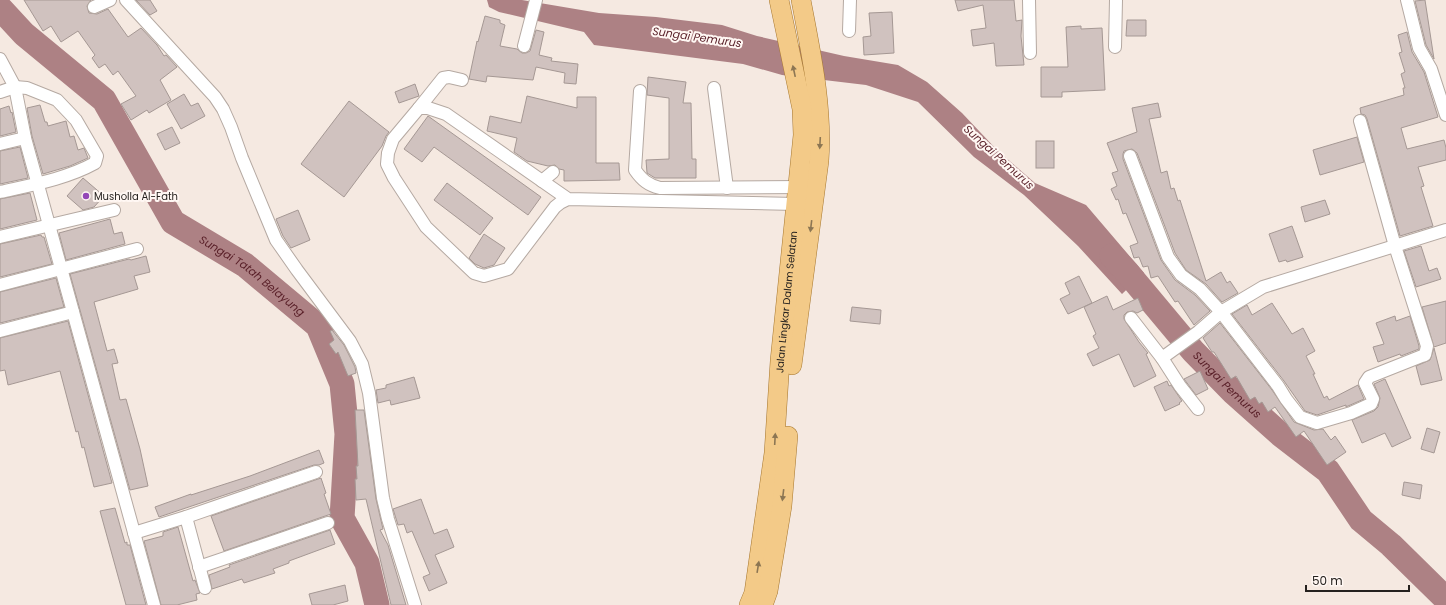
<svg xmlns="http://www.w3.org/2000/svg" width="1446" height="605" viewBox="0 0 1446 605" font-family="Poppins,sans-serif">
<rect width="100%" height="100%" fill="#f5e9e1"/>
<polygon fill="#ad8184" points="487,0 522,0 599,13 656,17 722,25 757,36 844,56 898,65 927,82 962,113 998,151 1035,183 1086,205 1144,273 1122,294 1078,246 1024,195 974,157 918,102 866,85 782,75 743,64 594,45 584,32 499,12 489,7"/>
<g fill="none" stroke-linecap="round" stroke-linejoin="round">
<g stroke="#ad8184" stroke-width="25">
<path id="s1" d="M0,8L24,34L104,100L173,222L245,265L318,326L342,384L347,434L342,518L367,563L377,605"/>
<path id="s2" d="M1112,256L1127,272L1193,351L1234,393L1280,434L1328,471L1361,520L1391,545L1446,599"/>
</g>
</g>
<g fill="#d0c2bf" stroke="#a59894">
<polygon points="24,0 91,0 87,6 89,13 97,14 108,9 128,37 141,28 157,45 164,56 166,55 177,67 160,80 171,100 149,113 147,110 131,120 121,104 136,96 118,71 113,75 105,64 99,68 92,58 95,55 78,31 61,42 51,26 43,31"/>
<polygon points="136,0 150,0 157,11 150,15"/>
<polygon points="955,0 1014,0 1016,21 1022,20 1021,36 1024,65 996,66 994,43 973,46 971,30 986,28 983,5 958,11"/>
<polygon points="1425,0 1434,59 1426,45 1415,1"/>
<polygon points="892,12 894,53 864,55 863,37 871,36 869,13"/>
<polygon points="485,16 500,20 500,23 505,25 500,46 517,49 522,53 526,53 530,51 536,30 544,32 539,55 552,58 551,61 578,64 576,84 564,83 565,73 536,67 533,80 487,76 486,82 469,79 477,41 478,42"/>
<polygon points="1127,20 1146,20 1146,36 1126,36"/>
<polygon points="1081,26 1081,29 1102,28 1105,90 1062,92 1062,97 1041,97 1041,67 1068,67 1066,27"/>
<polygon points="1407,32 1412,52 1424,72 1438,117 1401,128 1407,149 1444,140 1446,148 1446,160 1418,167 1424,186 1421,187 1433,226 1400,236 1367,119 1365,115 1361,114 1360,108 1404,95 1403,88 1405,88 1401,74 1405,72 1399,53 1402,52 1398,35"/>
<polygon points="648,77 686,82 683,103 691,103 692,159 696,159 696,178 655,178 647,173 646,160 669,159 669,98 647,95"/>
<polygon points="415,84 419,96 399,103 395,92"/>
<polygon points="184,94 191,106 198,103 205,116 181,129 167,104"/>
<polygon points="527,96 577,108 577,97 596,97 596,163 619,163 620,180 564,181 564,170 559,169 555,165 548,166 527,161 514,152 517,138 487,131 490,116 521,123"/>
<polygon points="349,101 389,132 386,136 382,146 344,197 301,164"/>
<polygon points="1158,103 1161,117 1149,119 1161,173 1167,171 1171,189 1174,188 1178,201 1180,200 1206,281 1221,272 1227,283 1230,281 1238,293 1222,302 1206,284 1186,270 1175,253 1137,153 1132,149 1124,151 1123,154 1123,159 1161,260 1175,280 1195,295 1210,311 1194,325 1178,301 1175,302 1158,276 1151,278 1148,266 1143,267 1139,257 1134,258 1130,246 1138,243 1126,213 1123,214 1118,199 1116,200 1111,189 1117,186 1112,173 1118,171 1107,143 1137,132 1132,108"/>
<polygon points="40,105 45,122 47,122 48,126 66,121 70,137 74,136 78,150 84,148 88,158 70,166 43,174 32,136 27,108"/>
<polygon points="9,106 11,113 12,112 16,132 0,136 0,109"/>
<polygon points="428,116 541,197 528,215 434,147 422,162 404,149"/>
<polygon points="172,127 180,143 165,150 157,134"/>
<polygon points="1357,137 1364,162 1320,175 1313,150"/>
<rect x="1036" y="141" width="18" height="27"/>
<polygon points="20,147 28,178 0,184 0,151"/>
<polygon points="83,178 104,196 94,207 83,210 67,196"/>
<polygon points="447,183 493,218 480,235 434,200"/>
<polygon points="30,193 37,220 0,229 0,199"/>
<polygon points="1325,200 1330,214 1305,222 1301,207"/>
<polygon points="298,210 310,240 291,248 283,236 276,219"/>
<polygon points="110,219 114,234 122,232 125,244 66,260 59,233"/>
<polygon points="1292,226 1303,257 1287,262 1286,260 1279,262 1269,234"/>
<polygon points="484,234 505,248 494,265 484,268 475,264 469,258"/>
<polygon points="41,235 42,237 44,237 52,264 0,277 0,244"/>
<polygon points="1421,246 1429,271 1437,268 1441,279 1416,287 1404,251"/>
<polygon points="146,256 150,272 134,276 138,289 94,302 107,351 114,349 118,363 112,364 120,400 126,399 140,449 148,486 130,490 70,274 129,259 131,260"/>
<polygon points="1079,276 1092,303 1068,314 1060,299 1070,294 1065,283"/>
<polygon points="56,278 64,307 0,323 0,292"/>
<polygon points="1107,296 1113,310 1138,298 1143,310 1137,313 1133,311 1127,312 1124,315 1124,319 1139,342 1148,353 1146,354 1156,376 1134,387 1119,354 1093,366 1087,354 1099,348 1093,336 1096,334 1084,307"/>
<polygon points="1446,301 1446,343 1434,347 1422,307"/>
<polygon points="1272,303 1292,334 1303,328 1315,351 1306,356 1315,374 1313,374 1324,398 1327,396 1329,400 1358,385 1364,399 1348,406 1346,407 1346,405 1317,415 1305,411 1284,381 1232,314 1247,305 1252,315"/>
<polygon points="852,307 881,310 880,324 850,321"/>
<polygon points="1395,316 1396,321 1410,316 1419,346 1419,349 1401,356 1400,354 1378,362 1373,347 1384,344 1376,323"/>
<polygon points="68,321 112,483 94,487 84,447 82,448 78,431 76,432 60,371 8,385 5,370 0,371 0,338"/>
<polygon points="1220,323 1272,390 1294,422 1314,430 1323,429 1331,440 1335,436 1346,452 1327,465 1304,431 1296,437 1275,407 1268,412 1262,402 1259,404 1255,397 1250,400 1236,376 1231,379 1214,352 1212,352 1203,338"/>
<polygon points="332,330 344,345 355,367 356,373 348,376 338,352 336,354 329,344 334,340 330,331"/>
<polygon points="1434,348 1442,380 1421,385 1416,366 1430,360"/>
<polygon points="1200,371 1208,389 1196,395 1184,379"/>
<polygon points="414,377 420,398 391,405 390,400 378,403 376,390 386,388 386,385"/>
<polygon points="1385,379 1411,438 1392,447 1385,433 1362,443 1352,420 1374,411 1378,407 1380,398 1374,384"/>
<polygon points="1167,381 1169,386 1171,385 1182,401 1179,403 1180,404 1165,411 1154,387"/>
<polygon points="355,410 364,410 376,499 383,529 380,530 388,545 406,605 391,605 366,499 356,500 355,479 357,479 356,466 358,466"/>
<polygon points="1427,428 1440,432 1434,453 1421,449"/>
<polygon points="319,450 324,463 319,465 314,465 159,517 155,507 191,494 191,495 250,476"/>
<polygon points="321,478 326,493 324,494 331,514 224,551 211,516"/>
<polygon points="1404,482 1422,485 1420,499 1402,495"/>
<polygon points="421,499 434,534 447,529 454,547 435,555 447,583 429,591 423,577 430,574 412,531 407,533 404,524 398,525 393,509"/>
<polygon points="115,508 125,543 127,542 127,545 130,545 146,605 126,605 100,511"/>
<polygon points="178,527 193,581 195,580 200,593 196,594 197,600 177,605 161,605 144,541 163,536 163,532"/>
<polygon points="330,530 335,544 289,561 289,563 273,569 275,573 244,583 242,579 212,589 209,575 230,567 229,565"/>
<polygon points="345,585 348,601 333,605 312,605 309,594"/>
</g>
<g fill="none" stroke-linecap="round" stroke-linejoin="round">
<g stroke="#b5a9a2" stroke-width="14">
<g id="street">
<polyline points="126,0 215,97 223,109 231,127 242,158 276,240 297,270 350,341 362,364 369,393 383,498 388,519 415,605"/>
<polyline points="1029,0 1030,53"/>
<polyline points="1407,0 1419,48 1431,69 1446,115"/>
<polyline points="94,7 110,0"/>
<polyline points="849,31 850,0"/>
<polyline points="524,46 536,0"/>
<polyline points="1115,47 1116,0"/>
<polyline points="0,59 15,87 25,138 154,605"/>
<polyline points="714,88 727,188"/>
<path d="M640,91L635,170C642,180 648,185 660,188L803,187"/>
<path d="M0,92L15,87L27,88L57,100L76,120L97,156L95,163C66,179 31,185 0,192"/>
<polyline points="419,108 443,78 449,77 462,80"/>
<polyline points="0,144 25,138"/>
<polyline points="1130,156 1168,257 1181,275 1200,289 1221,312 1263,287 1446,230"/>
<polyline points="542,181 553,172"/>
<polyline points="568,199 446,114 428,108 419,108 393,139 388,153 387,164 394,178 426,227 474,273 484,276 508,269 555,207 560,203 568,199 796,204"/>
<polyline points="0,237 114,210"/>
<polyline points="0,285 137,249"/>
<polyline points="1131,318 1162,358 1198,332 1221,312 1278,386 1286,399 1300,417 1317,423 1351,413 1371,404 1373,399 1365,383 1369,377 1422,356 1425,355 1427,346 1395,246 1360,121"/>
<polyline points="0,331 73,312"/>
<polyline points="1162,358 1180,386 1198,409"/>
<polyline points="186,517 205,588"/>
<polyline points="134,533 186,517 316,472"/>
<polyline points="199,567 328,523"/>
</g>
</g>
<g stroke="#a6772f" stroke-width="20">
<g id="primary">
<path d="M792,365L819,161C823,107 811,53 801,0"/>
<path id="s3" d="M749,605L754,593L774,453L780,361L803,135L802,109L779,0"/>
<polyline points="763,605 768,591 782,506 788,436"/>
</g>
</g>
<use href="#street" stroke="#fff" stroke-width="12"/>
<use href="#primary" stroke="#f3ca88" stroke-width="19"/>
</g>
<defs><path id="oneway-solid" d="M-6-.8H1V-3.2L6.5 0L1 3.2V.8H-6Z"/></defs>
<g fill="#8c7653">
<use href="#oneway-solid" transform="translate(794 71) rotate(-102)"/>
<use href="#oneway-solid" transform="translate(820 143) rotate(93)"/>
<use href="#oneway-solid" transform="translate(811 226) rotate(97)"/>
<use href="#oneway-solid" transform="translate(775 439) rotate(-87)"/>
<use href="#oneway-solid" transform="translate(783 495) rotate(97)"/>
<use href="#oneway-solid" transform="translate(758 567) rotate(-81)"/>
</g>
<circle fill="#9346b7" stroke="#fff7f3" stroke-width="1.5" cx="86" cy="196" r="4"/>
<g text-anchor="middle" stroke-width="4" stroke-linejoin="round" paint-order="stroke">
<g font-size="10" fill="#25211e" stroke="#fff7f3" text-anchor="start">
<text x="94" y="200">Musholla Al-Fath</text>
</g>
<g font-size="10" fill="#25211e" stroke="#fff7f3">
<text dy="4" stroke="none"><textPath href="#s3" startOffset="306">Jalan Lingkar Dalam Selatan</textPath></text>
</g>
<g font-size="11" font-style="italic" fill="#571d26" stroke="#fff7f3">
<text transform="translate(697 37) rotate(8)" y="4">Sungai Pemurus</text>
<text transform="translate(999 157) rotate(42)" y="4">Sungai Pemurus</text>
<text dy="4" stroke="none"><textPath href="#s1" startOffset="375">Sungai Tatah Belayung</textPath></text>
<text dy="4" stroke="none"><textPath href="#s2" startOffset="173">Sungai Pemurus</textPath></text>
</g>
</g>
<path d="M1306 585v6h103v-6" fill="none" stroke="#25211e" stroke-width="2"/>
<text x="1312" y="585" font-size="12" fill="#25211e" stroke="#fff7f3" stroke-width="3" paint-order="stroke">50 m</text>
</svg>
